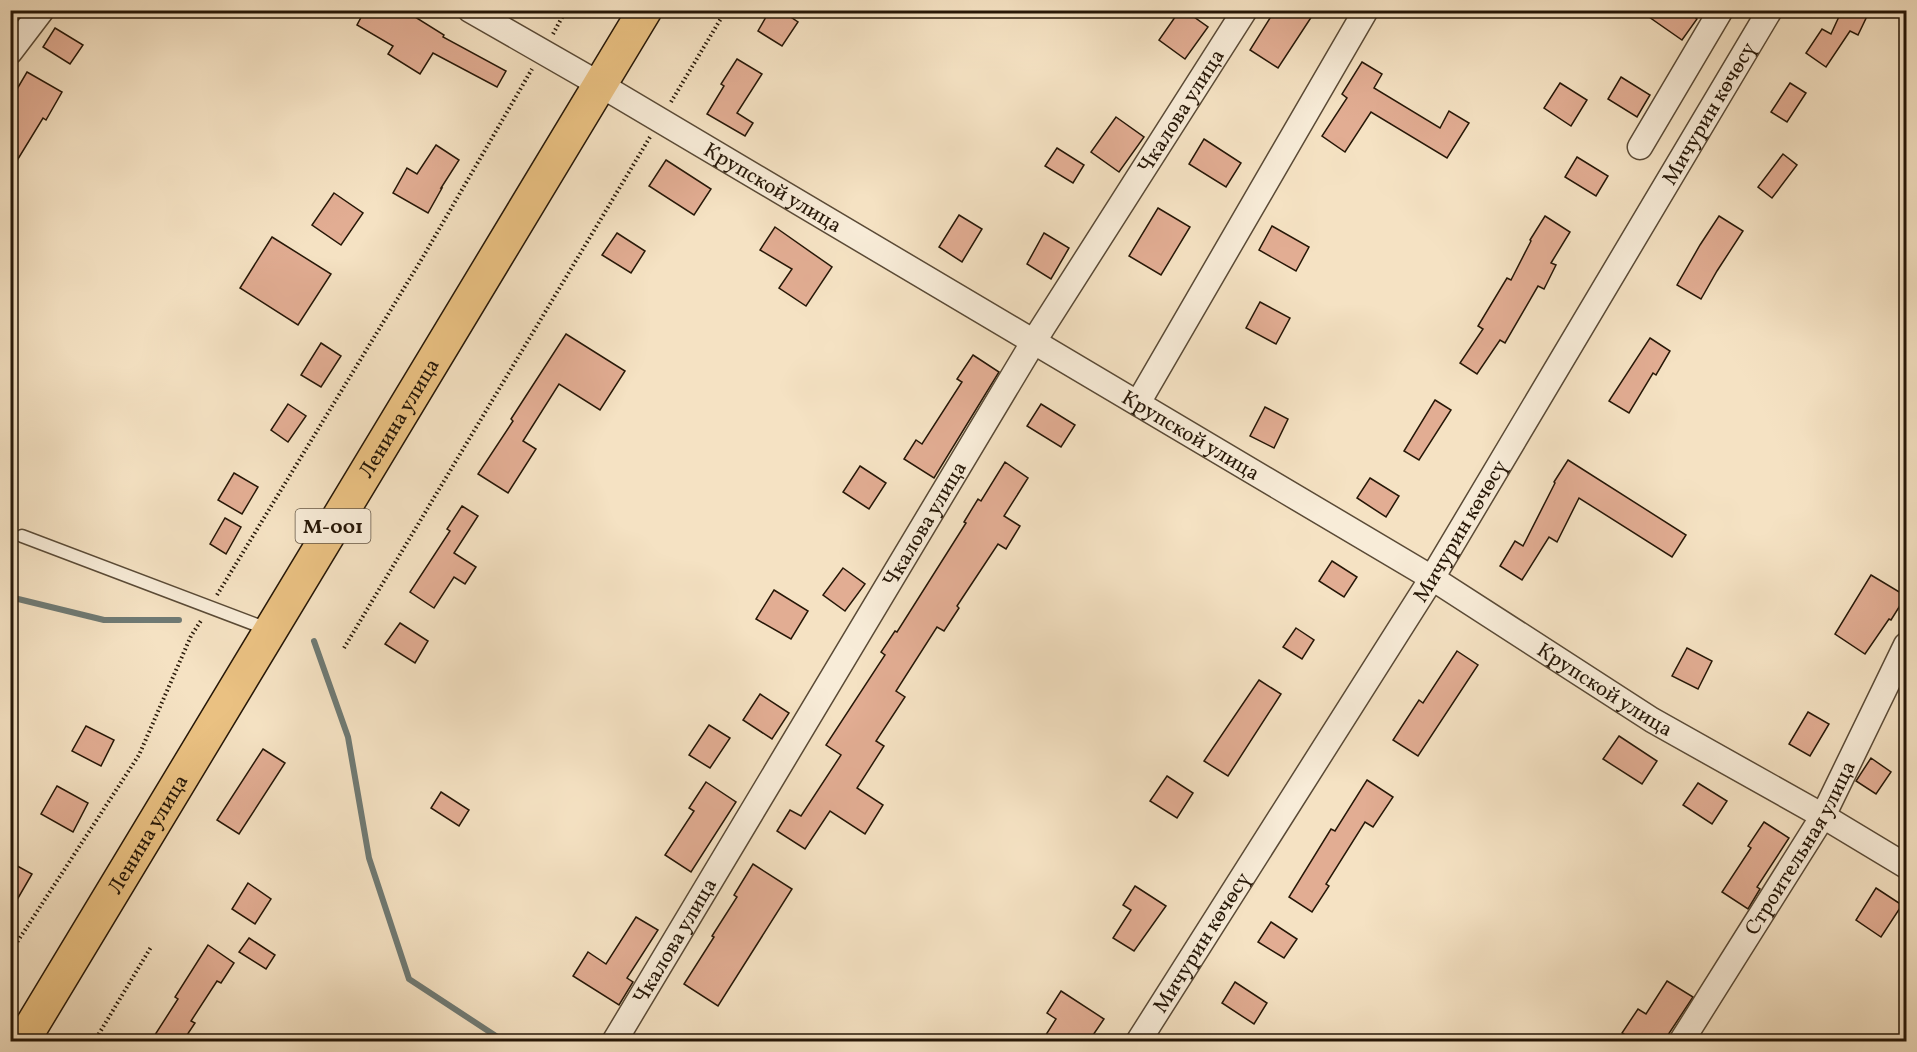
<svg xmlns="http://www.w3.org/2000/svg" width="1917" height="1052" viewBox="0 0 1917 1052" font-family="Vollkorn,serif">
<rect width="100%" height="100%" fill="#f5e2c3"/>
<filter id="stains"><feTurbulence type="fractalNoise" baseFrequency=".00333" numOctaves="4"/><feColorMatrix values="0 0 0 0 .2 0 0 0 0 .09 0 0 0 0 .02 0 0 0 .5 -.17"/></filter>
<radialGradient id="worn" r=".72"><stop offset=".6" stop-color="#630" stop-opacity="0"/><stop offset="1" stop-color="#630" stop-opacity=".3"/></radialGradient>
<g fill="none" stroke-linecap="round" stroke-linejoin="round">
<g stroke="#6f7a74" stroke-width="6">
<polyline points="10,597 104,620 179,620"/>
<polyline points="314,641 348,737 369,858 409,979 505,1042"/>
</g>
</g>
<g fill="#e2ad93" stroke="#261707" stroke-width="1.5">
<polygon points="365,10 404,10 444,35 443,37 506,71 497,87 433,53 420,74 388,54 393,46 357,25"/>
<polygon points="770,10 780,10 798,22 782,46 758,31"/>
<polygon points="1180,10 1184,10 1208,27 1185,59 1159,40"/>
<polygon points="1275,10 1316,10 1278,68 1250,50"/>
<polygon points="1639,10 1685,10 1697,19 1682,40"/>
<polygon points="1842,10 1870,10 1858,35 1850,31 1826,67 1806,53 1822,29 1831,34"/>
<polygon points="55,28 83,45 70,64 43,47"/>
<polygon points="737,59 762,74 737,113 753,123 745,136 707,114 724,86 721,84"/>
<polygon points="1362,62 1382,74 1374,88 1440,128 1449,111 1469,123 1447,158 1371,112 1345,152 1322,136 1347,98 1342,94"/>
<polygon points="27,72 62,92 46,120 43,118 10,172 10,101"/>
<polygon points="1621,77 1650,95 1637,117 1608,99"/>
<polygon points="1560,83 1587,100 1571,126 1544,108"/>
<polygon points="1790,83 1806,93 1787,122 1771,112"/>
<polygon points="1116,117 1144,137 1119,172 1091,152"/>
<polygon points="1204,139 1241,163 1226,187 1189,164"/>
<polygon points="436,145 459,160 441,188 442,188 428,213 393,193 407,168 417,174"/>
<polygon points="1057,148 1084,165 1073,183 1045,166"/>
<polygon points="1783,154 1797,165 1772,198 1758,187"/>
<polygon points="1577,157 1608,176 1596,196 1565,177"/>
<polygon points="666,160 711,189 694,215 649,186"/>
<polygon points="334,193 363,213 341,245 312,225"/>
<polygon points="1158,208 1190,227 1161,275 1129,256"/>
<polygon points="959,215 982,229 962,262 939,247"/>
<polygon points="1545,216 1570,232 1551,263 1556,265 1544,289 1538,286 1505,343 1500,340 1477,374 1460,363 1483,329 1478,326 1507,278 1511,280 1531,241 1530,240"/>
<polygon points="1719,216 1743,231 1717,271 1701,299 1677,285 1700,245"/>
<polygon points="1272,226 1309,247 1296,271 1259,250"/>
<polygon points="775,227 832,267 806,306 779,288 792,269 760,250"/>
<polygon points="617,233 645,251 631,273 602,255"/>
<polygon points="1044,233 1069,248 1051,279 1027,264"/>
<polygon points="272,237 331,274 298,325 240,288"/>
<polygon points="1260,302 1290,318 1276,344 1246,328"/>
<polygon points="566,334 625,371 600,410 559,384 523,441 536,449 508,493 478,474 513,421 511,419"/>
<polygon points="1650,338 1670,351 1656,375 1653,373 1629,413 1609,401"/>
<polygon points="321,343 341,356 321,387 301,375"/>
<polygon points="973,355 999,372 934,478 904,459 916,440 922,444 962,382 957,379"/>
<polygon points="1435,400 1451,410 1419,460 1404,451"/>
<polygon points="288,404 306,416 288,442 271,430"/>
<polygon points="1041,404 1075,425 1061,447 1027,426"/>
<polygon points="1265,407 1288,419 1274,448 1250,436"/>
<polygon points="1568,460 1686,535 1672,557 1579,498 1557,542 1549,537 1522,580 1500,566 1515,541 1523,546 1555,483 1554,482"/>
<polygon points="1005,462 1028,478 1004,516 1020,526 1006,549 998,544 957,606 959,608 944,631 937,627 896,691 905,697 876,741 884,746 857,788 883,805 865,834 830,811 805,849 777,831 790,810 801,816 841,755 826,745 885,655 881,652 895,631 897,632 966,523 964,522 978,499 981,501"/>
<polygon points="860,466 886,483 869,509 843,492"/>
<polygon points="234,473 258,487 242,514 218,500"/>
<polygon points="1370,478 1399,496 1386,517 1357,498"/>
<polygon points="462,506 478,516 454,553 476,567 465,584 454,577 434,608 410,592 450,531 447,529"/>
<polygon points="225,518 241,527 226,554 210,544"/>
<polygon points="1332,561 1357,577 1344,597 1319,581"/>
<polygon points="843,568 865,584 845,611 823,595"/>
<polygon points="1871,575 1906,596 1891,620 1889,619 1865,654 1835,634"/>
<polygon points="774,590 808,611 791,639 756,619"/>
<polygon points="400,623 428,641 415,663 385,644"/>
<polygon points="1296,628 1314,640 1302,659 1283,647"/>
<polygon points="1687,648 1712,661 1698,689 1672,676"/>
<polygon points="1457,651 1478,665 1418,756 1393,740 1419,700 1423,703"/>
<polygon points="1259,680 1281,694 1228,776 1204,761"/>
<polygon points="760,694 789,713 772,739 743,720"/>
<polygon points="1808,712 1829,724 1810,756 1789,744"/>
<polygon points="709,725 730,738 710,768 689,755"/>
<polygon points="86,726 114,740 101,766 72,751"/>
<polygon points="1619,736 1657,761 1642,784 1603,759"/>
<polygon points="263,749 285,763 239,834 217,820"/>
<polygon points="1871,758 1891,772 1876,794 1856,781"/>
<polygon points="1167,776 1193,793 1177,818 1150,801"/>
<polygon points="1367,780 1393,797 1373,827 1365,822 1326,884 1329,886 1312,912 1289,897 1331,829 1335,831"/>
<polygon points="706,782 736,802 691,872 665,855 694,811 689,808"/>
<polygon points="1698,783 1727,801 1712,824 1683,805"/>
<polygon points="57,786 88,803 73,832 41,814"/>
<polygon points="441,792 469,810 459,826 431,808"/>
<polygon points="1764,822 1789,838 1757,887 1760,889 1748,909 1722,892 1751,848 1748,846"/>
<polygon points="10,862 32,874 10,912"/>
<polygon points="753,864 792,889 718,1006 684,984 714,937 712,936 737,897 734,895"/>
<polygon points="248,883 271,899 255,924 232,909"/>
<polygon points="1135,886 1166,906 1134,951 1113,938 1131,910 1123,905"/>
<polygon points="1876,888 1902,905 1881,937 1856,920"/>
<polygon points="636,917 658,930 627,978 633,982 619,1005 573,976 588,952 606,964"/>
<polygon points="1271,922 1297,939 1284,958 1258,942"/>
<polygon points="249,938 275,955 266,969 239,952"/>
<polygon points="208,945 234,963 221,983 217,981 191,1021 195,1023 183,1041 151,1041 178,999 175,997"/>
<polygon points="1667,981 1693,997 1664,1041 1635,1041 1622,1033 1638,1009 1646,1014"/>
<polygon points="1235,982 1267,1003 1254,1024 1222,1003"/>
<polygon points="1061,991 1104,1019 1089,1041 1042,1041 1056,1019 1047,1013"/>
</g>
<g fill="none" stroke-linecap="round" stroke-linejoin="round">
<g stroke="#5a4a36" stroke-width="15">
<polyline id="service" points="22,536 270,630"/>
</g>
<g stroke="#5a4a36" stroke-width="27">
<g id="minor">
<path id="s1" d="M470,10L599,84L1432,578L1652,720L1823,816L1906,866"/>
<polyline points="10,52 42,10"/>
<polyline points="1640,147 1721,10"/>
<polyline points="1138,403 1366,10"/>
<path id="s2" d="M614,1042L1034,341L1245,10"/>
<path id="s3" d="M1138,1042L1432,578L1770,10"/>
<path id="s4" d="M1681,1042L1823,816L1906,645"/>
</g>
</g>
<g stroke="#261707" stroke-width="36">
<g id="primary">
<path id="s5" d="M22,1042L645,10"/>
</g>
</g>
<g stroke="#261707" stroke-width="4" stroke-dasharray="1.5 3" stroke-linecap="butt">
<polyline points="553,34 566,10"/>
<polyline points="671,102 726,10"/>
<polyline points="217,595 423,257 532,69"/>
<polyline points="344,648 650,137"/>
<polyline points="10,953 139,755 191,636 202,619"/>
<polyline points="94,1042 151,947"/>
</g>
<use href="#service" stroke="#f8ecd8" stroke-width="12"/>
<use href="#minor" stroke="#f8ecd8" stroke-width="24"/>
<use href="#primary" stroke="#eac182" stroke-width="33"/>
</g>
<g text-anchor="middle" stroke-width="6" stroke-linejoin="round" paint-order="stroke">
<rect fill="#f8ecd8" stroke="#655746" stroke-width="1.5" x="295.5" y="509" width="75" height="34" rx="4.5"/>
<g font-size="20" font-weight="bold" fill="#261707">
<text x="333" y="533">М-001</text>
</g>
<g font-size="21" fill="#261707" stroke="#f8ecd8">
<text dy="7" stroke="none"><textPath href="#s2" startOffset="1090">Чкалова улица</textPath></text>
<text dy="7" stroke="none"><textPath href="#s3" startOffset="1090">Мичурин көчөсү</textPath></text>
<text dy="7" stroke="none"><textPath href="#s1" startOffset="351">Крупской улица</textPath></text>
<text dy="7" stroke="none"><textPath href="#s5" startOffset="729">Ленина улица</textPath></text>
<text dy="7" stroke="none"><textPath href="#s1" startOffset="837">Крупской улица</textPath></text>
<text dy="7" stroke="none"><textPath href="#s2" startOffset="604">Чкалова улица</textPath></text>
<text dy="7" stroke="none"><textPath href="#s3" startOffset="604">Мичурин көчөсү</textPath></text>
<text dy="7" stroke="none"><textPath href="#s1" startOffset="1323">Крупской улица</textPath></text>
<text dy="7" stroke="none"><textPath href="#s5" startOffset="243">Ленина улица</textPath></text>
<text dy="7" stroke="none"><textPath href="#s4" startOffset="228">Строительная улица</textPath></text>
<text dy="7" stroke="none"><textPath href="#s2" startOffset="118">Чкалова улица</textPath></text>
<text dy="7" stroke="none"><textPath href="#s3" startOffset="118">Мичурин көчөсү</textPath></text>
</g>
</g>
<rect width="1917" height="1052" fill="none" stroke="#f5e2c3" stroke-width="36"/>
<rect x="12" y="12" width="1893" height="1028" fill="none" stroke="#261707" stroke-width="3"/>
<rect x="18" y="18" width="1881" height="1016" fill="none" stroke="#261707" stroke-width="1.5"/>
<rect width="100%" height="100%" filter="url(#stains)"/>
<rect width="100%" height="100%" fill="url(#worn)"/>
</svg>
